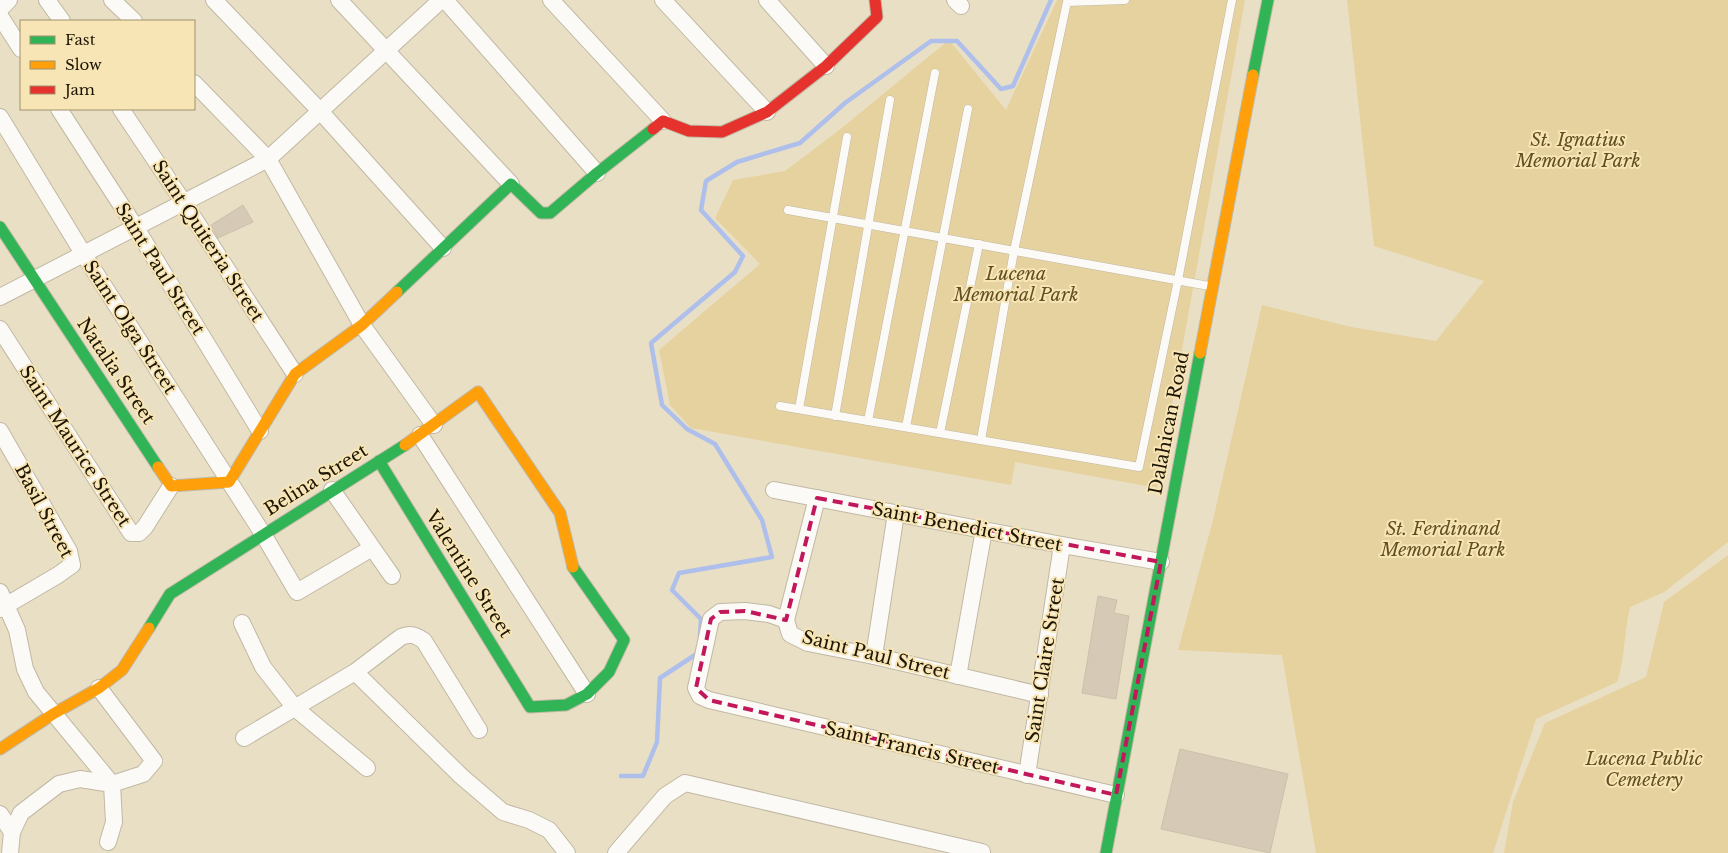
<svg xmlns="http://www.w3.org/2000/svg" width="1728" height="853" viewBox="0 0 1728 853" font-family="'Libre Baskerville',serif">
<rect width="100%" height="100%" fill="#e9dfc4"/>
<g fill="#e6d29f">
<polygon points="1057,0 1245,0 1157,488 1015,462 1011,485 691,428 670,405 659,350 760,264 715,218 733,180 785,171 838,131 949,40 1006,110"/>
<path d="M1347,0H1728V542L1664,592L1630,607C1624,632 1625,658 1617,682L1536,719L1493,853H1316L1282,655L1178,650L1213,520L1262,305L1351,327L1436,341L1484,281L1374,246Z"/>
<polygon points="1728,555 1728,853 1504,853 1513,802 1545,723 1646,677 1664,602"/>
</g>
<g fill="none" stroke-linecap="round" stroke-linejoin="round">
<g stroke="#aebfeb" stroke-width="4.5">
<polyline points="700,636 701,619 672,590 679,573 772,557 762,520 715,444 687,429 662,405 651,343 735,272 743,256 701,210 706,181 737,162 800,143 845,103 931,41 957,41 1001,89 1013,86 1051,0"/>
<polyline points="621,776 643,776 657,742 660,678 698,653"/>
</g>
</g>
<g fill="#d6cab7" stroke="#cbc0ac">
<polygon points="243,205 253,222 218,238 211,225"/>
<polygon points="1098,596 1117,600 1114,613 1129,616 1116,699 1082,693"/>
<polygon points="1180,749 1288,774 1270,853 1161,829"/>
</g>
<g fill="none" stroke-linecap="round" stroke-linejoin="round">
<g stroke="#c0b8a4" stroke-width="9">
<g id="lane">
<polyline points="788,210 1209,286"/>
<polyline points="780,406 1139,467 1178,280 1232,0"/>
<polyline points="799,409 847,137"/>
<polyline points="835,416 890,100"/>
<polyline points="868,421 935,73"/>
<polyline points="906,427 968,109"/>
<polyline points="940,433 979,244"/>
<polyline points="981,440 1014,251 1067,2 1125,0"/>
</g>
</g>
<g stroke="#c0b8a4" stroke-width="18">
<g id="street">
<polyline points="47,0 62,21"/>
<polyline points="112,0 134,21"/>
<polyline points="214,0 320,111 443,248"/>
<polyline points="339,0 511,184"/>
<polyline points="445,0 597,173"/>
<polyline points="551,0 663,121"/>
<polyline points="663,0 767,112"/>
<polyline points="767,0 826,66"/>
<polyline points="955,0 961,6"/>
<polyline points="0,9 9,0"/>
<polyline points="0,16 21,49"/>
<polyline points="194,83 268,159 362,325 434,425"/>
<polyline points="59,109 136,228 260,431"/>
<polyline points="121,109 184,203 295,374"/>
<polyline points="0,117 84,255 263,534 297,592 372,548"/>
<polyline points="0,297 268,159 441,0"/>
<polyline points="0,329 131,533 139,533 145,527 171,486"/>
<polyline points="0,431 69,551 72,565 58,575 0,609"/>
<polyline points="420,435 587,694"/>
<polyline points="332,490 392,576"/>
<polyline points="774,490 1062,545 1161,562"/>
<polyline points="817,498 786,620 790,634 808,643 874,656 1040,695"/>
<polyline points="0,592 17,630 25,669 36,692 112,784 114,822 108,842"/>
<polyline points="786,620 769,614 745,611 720,612 711,619 696,688 700,696 709,700 1116,795"/>
<polyline points="242,623 263,667 295,708 367,768"/>
<polyline points="874,656 896,513"/>
<polyline points="355,672 461,776 503,812 529,820 549,830 567,853"/>
<polyline points="958,676 984,530"/>
<path d="M244,738L355,672L401,637C410,633 416,635 424,641L479,730"/>
<polyline points="1027,775 1062,545"/>
<polyline points="0,814 12,832"/>
<polyline points="10,853 12,832 21,813 59,784 80,779 112,784 143,774 154,761 99,688"/>
<polyline points="616,853 665,796 685,783 982,852 982,853"/>
</g>
</g>
<g stroke="#c0b8a4" stroke-width="13">
<g id="fast">
<polyline points="1253,75 1268,0"/>
<polyline points="0,227 158,467"/>
<polyline points="397,292 511,184 541,213 550,213 597,173 653,129"/>
<polyline points="379,461 530,707 566,705 587,694 609,672 624,640 573,567"/>
<polyline points="149,628 170,594 405,445"/>
<polyline points="1106,853 1200,353"/>
</g>
</g>
<g stroke="#c0b8a4" stroke-width="13">
<g id="slow">
<polyline points="1200,353 1253,75"/>
<polyline points="405,445 478,392 560,513 573,567"/>
<polyline points="158,467 171,486 229,482 295,374 362,325 397,292"/>
<polyline points="0,749 53,714 99,688 122,670 149,628"/>
</g>
</g>
<g stroke="#c0b8a4" stroke-width="13">
<polyline id="jam" points="653,129 663,121 689,131 722,132 767,112 826,66 877,17 875,0"/>
</g>
<use href="#lane" stroke="#fcfaf6" stroke-width="8"/>
<use href="#street" stroke="#fcfaf6" stroke-width="16"/>
<use href="#fast" stroke="#30b455" stroke-width="11"/>
<use href="#slow" stroke="#ff9f0a" stroke-width="11"/>
<use href="#jam" stroke="#e5322d" stroke-width="11"/>
</g>
<path fill="none" stroke="#c2185b" stroke-width="4" stroke-dasharray="10 6" stroke-linejoin="round" d="M817,498L1161,562L1116,795L709,700L696,688L711,619L720,612L745,611L786,620Z"/>
<g text-anchor="middle" stroke-width="4" stroke-linejoin="round" paint-order="stroke">
<g font-size="18" font-style="italic" fill="#614f21" stroke="#f8e5b5">
<text x="1578" y="146">St. Ignatius<tspan x="1578" dy="21">Memorial Park</tspan></text>
<text x="1016" y="280">Lucena<tspan x="1016" dy="21">Memorial Park</tspan></text>
<text x="1443" y="535">St. Ferdinand<tspan x="1443" dy="21">Memorial Park</tspan></text>
<text x="1644" y="765">Lucena Public<tspan x="1644" dy="21">Cemetery</tspan></text>
</g>
<g font-size="18" fill="#1c1504" stroke="#f8e5b5">
<text transform="translate(208 241) rotate(57)" y="6">Saint Quiteria Street</text>
<text transform="translate(160 269) rotate(58)" y="6">Saint Paul Street</text>
<text transform="translate(130 327) rotate(57)" y="6">Saint Olga Street</text>
<text transform="translate(116 371) rotate(56)" y="6">Natalia Street</text>
<text transform="translate(1169 423) rotate(-79)" y="6">Dalahican Road</text>
<text transform="translate(75 446) rotate(57)" y="6">Saint Maurice Street</text>
<text transform="translate(316 480) rotate(-32)" y="6">Belina Street</text>
<text transform="translate(44 511) rotate(62)" y="6">Basil Street</text>
<text transform="translate(967 527) rotate(11)" y="6">Saint Benedict Street</text>
<text transform="translate(469 574) rotate(58)" y="6">Valentine Street</text>
<text transform="translate(876 655) rotate(14)" y="6">Saint Paul Street</text>
<text transform="translate(1045 660) rotate(-81)" y="6">Saint Claire Street</text>
<text transform="translate(912 748) rotate(13)" y="6">Saint Francis Street</text>
</g>
</g>
<rect x="20" y="20" width="175" height="90" fill="#f8e5b5" stroke="#a0926e"/>
<rect x="30" y="36" width="25" height="8" fill="#30b455" stroke="#a0926e"/>
<text x="65" y="45" font-size="15" fill="#1c1504">Fast</text>
<rect x="30" y="61" width="25" height="8" fill="#ff9f0a" stroke="#a0926e"/>
<text x="65" y="70" font-size="15" fill="#1c1504">Slow</text>
<rect x="30" y="86" width="25" height="8" fill="#e5322d" stroke="#a0926e"/>
<text x="65" y="95" font-size="15" fill="#1c1504">Jam</text>
</svg>
